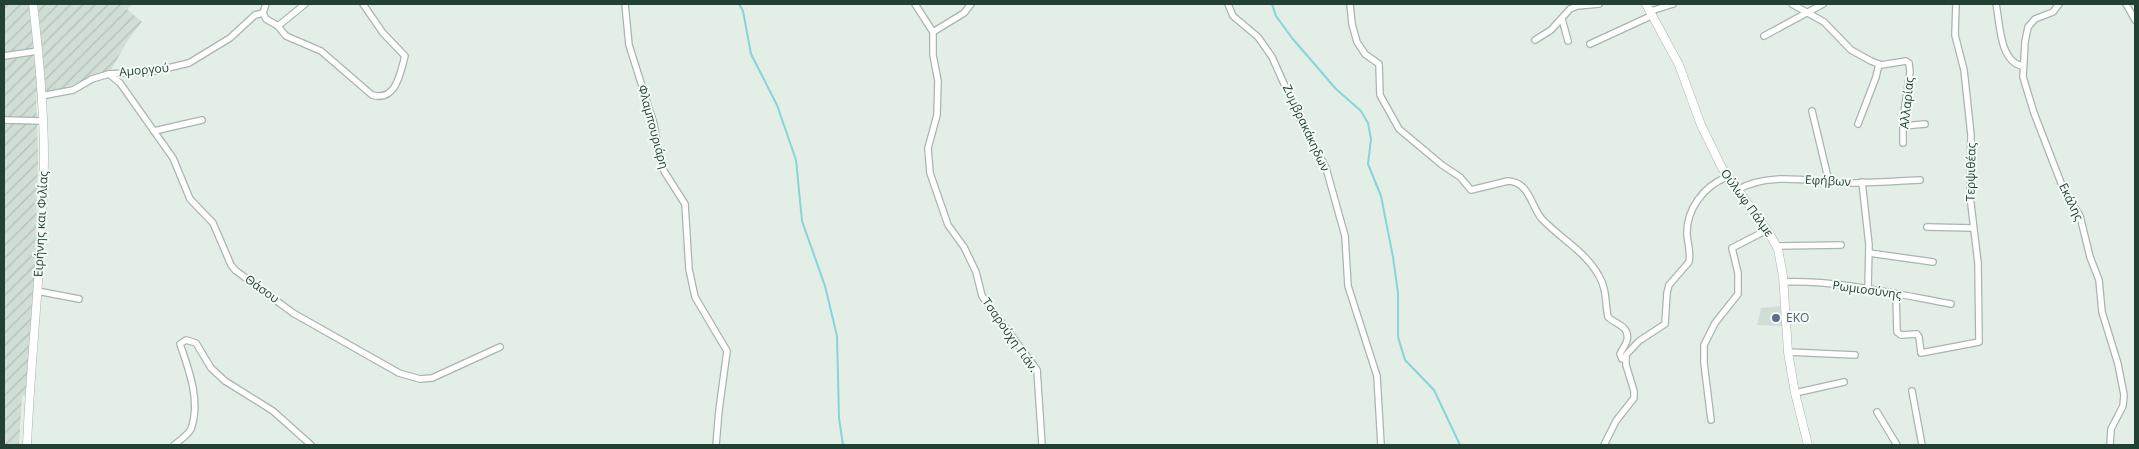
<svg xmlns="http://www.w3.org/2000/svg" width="2139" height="449" viewBox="0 0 2139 449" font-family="'Open Sans',sans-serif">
<defs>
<pattern id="industrial-furrows" width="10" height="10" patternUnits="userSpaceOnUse" patternTransform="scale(1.25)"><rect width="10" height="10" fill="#d0ded6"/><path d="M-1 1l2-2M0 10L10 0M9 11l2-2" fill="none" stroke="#b2c0b8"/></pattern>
</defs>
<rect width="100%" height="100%" fill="#e3eee7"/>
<polygon fill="#d0ded6" points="1780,306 1782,326 1757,325 1761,308"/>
<polygon fill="url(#industrial-furrows)" points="4,4 132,4 127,9 142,22 128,40 110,72 55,91 36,93 38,160 34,293 26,395 22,396 19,445 4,445"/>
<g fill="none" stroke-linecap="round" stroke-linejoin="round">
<g stroke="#86d5d7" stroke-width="2">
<polyline points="739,4 743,11 751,54 777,105 796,160 802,221 825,286 837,336 839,418 843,445"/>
<polyline points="1272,4 1276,16 1292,38 1336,89 1361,111 1368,123 1371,139 1368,164 1381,196 1393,257 1398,293 1398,337 1405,360 1434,390 1460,445"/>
</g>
<g stroke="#a5b7ae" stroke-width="8">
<g id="minor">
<polyline points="625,4 629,45 654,124 660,159 664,171 685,204 689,269 695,297 727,351 719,410 716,445"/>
<polyline points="915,4 933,32 933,55 938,81 937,115 928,148 930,173 948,225 964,247 976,272 982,296 1037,370 1042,445"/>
<polyline points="1228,4 1233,16 1258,37 1272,57 1298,115 1326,168 1345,236 1348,286 1377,376 1381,445"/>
<path d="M1350,4L1352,24L1357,42L1365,54L1379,64L1380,95L1399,129L1442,165L1460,177L1471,190L1508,181C1530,182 1531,207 1542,219C1561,239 1586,252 1599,276C1607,289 1605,303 1608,317C1615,324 1630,326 1627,340C1626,345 1622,349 1620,354L1622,359H1625"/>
<polyline points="1792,4 1824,22 1851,50 1871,61 1881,65 1906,61 1909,63 1910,72 1903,119 1903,143"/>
<path d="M1996,4C2000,22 1999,61 2022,66"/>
<polyline points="2059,4 2053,12 2035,19 2028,27 2025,42 2023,77 2034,113 2063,188 2080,216 2090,257 2099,280 2102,312 2118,364 2124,395 2123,406 2111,429 2110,445"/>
<polyline points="2126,4 2135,20"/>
<polyline points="1651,11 1673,4"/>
<polyline points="263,13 266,19 278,26 305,4"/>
<polyline points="263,13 266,4"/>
<polyline points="1562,19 1568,41"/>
<path d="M278,26L286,36L321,51L372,95C396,102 400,74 405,56L383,33L363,4"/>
<polyline points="933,32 964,13 971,4"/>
<polyline points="1764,36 1823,4"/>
<polyline points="1535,40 1551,30 1570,9 1577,6 1599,4"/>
<polyline points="1590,44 1653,15"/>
<polyline points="4,56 38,51"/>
<polyline points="109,74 120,83 173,158 190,199 213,223 231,265 235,270 293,313 399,373 420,379 432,378 500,347"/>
<polyline points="41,96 73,90 92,79 109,74 155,71 189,63 230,38 255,15 263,13"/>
<polyline points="1812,111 1829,182"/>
<polyline points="4,120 43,121"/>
<polyline points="1858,124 1876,77 1879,64"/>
<polyline points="1903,126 1925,124"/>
<polyline points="154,131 202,120"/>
<polyline points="1862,182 1869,245 1868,289"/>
<path d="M1737,190C1769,171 1812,182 1847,183C1871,183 1896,181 1920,180"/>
<polyline points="1927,227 1973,228"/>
<polyline points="1777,246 1841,245"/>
<polyline points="1869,253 1933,262"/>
<path d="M1783,282C1839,280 1896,294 1951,304"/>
<polyline points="37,291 79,299"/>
<polyline points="1896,294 1897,332 1901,335 1917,334 1919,337 1921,353 1979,342 1978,263 1970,196 1971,135 1964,70 1955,35 1956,4"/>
<polyline points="1788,352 1855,355"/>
<polyline points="1912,391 1922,445"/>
<polyline points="1795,393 1844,382"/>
<polyline points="1877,412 1897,445"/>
<polyline points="1711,420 1704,363 1704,345 1715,323 1738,294 1738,273 1732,248 1767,230"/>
<path d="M174,445C179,441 188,435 191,429C201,402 189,370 180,344L186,340L196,343L211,368L225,381L273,411L311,445"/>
<path d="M1604,445L1616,421L1634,398V391L1626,365V355L1639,341L1665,324L1667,293L1669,285L1689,262C1691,253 1688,244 1687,235C1686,209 1704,186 1727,177"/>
</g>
</g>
<g stroke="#a5b7ae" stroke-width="9">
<g id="tertiary">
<polyline points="1646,4 1679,65 1701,125 1722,168 1769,233 1778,249 1783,276 1788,352 1795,393 1808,445"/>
<path d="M27,445C31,350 43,254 44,158C44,107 39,55 33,4"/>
</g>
</g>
<use href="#minor" stroke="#fff" stroke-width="5.5"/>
<use href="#tertiary" stroke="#fff" stroke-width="8"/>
</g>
<circle fill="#5c6f8a" stroke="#f4faf6" stroke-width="2" cx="1776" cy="318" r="5"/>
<g text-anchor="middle" stroke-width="4" stroke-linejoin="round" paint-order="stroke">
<g font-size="12" fill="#214134" stroke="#f4faf6">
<text transform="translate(144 70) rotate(-5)" y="4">Αμοργού</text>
<text transform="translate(1907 103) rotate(-84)" y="4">Αλλαρίας</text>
<text transform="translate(653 127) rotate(75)" y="4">Φλαμπουριάρη</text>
<text transform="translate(1306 128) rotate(65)" y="4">Ζυμβρακάκηδων</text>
<text transform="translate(1971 172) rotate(-89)" y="4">Τερψιθέας</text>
<text transform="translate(1828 181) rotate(3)" y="4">Εφήβων</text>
<text transform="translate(2071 202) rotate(64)" y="4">Εκάλης</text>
<text transform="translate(1747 203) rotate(54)" y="4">Ούλωφ Πάλμε</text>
<text transform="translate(41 224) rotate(-87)" y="4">Ειρήνης και Φιλίας</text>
<text transform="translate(262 289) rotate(36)" y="4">Θάσου</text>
<text transform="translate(1867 290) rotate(8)" y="4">Ρωμιοσύνης</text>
<text transform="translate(1010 335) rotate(55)" y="4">Τσαρούχη Γιάν.</text>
</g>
<g font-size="12" fill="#4e5e75" stroke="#f4faf6" text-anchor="start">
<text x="1786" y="322">EKO</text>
</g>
</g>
<rect width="2139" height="449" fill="none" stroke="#214134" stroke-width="10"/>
</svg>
